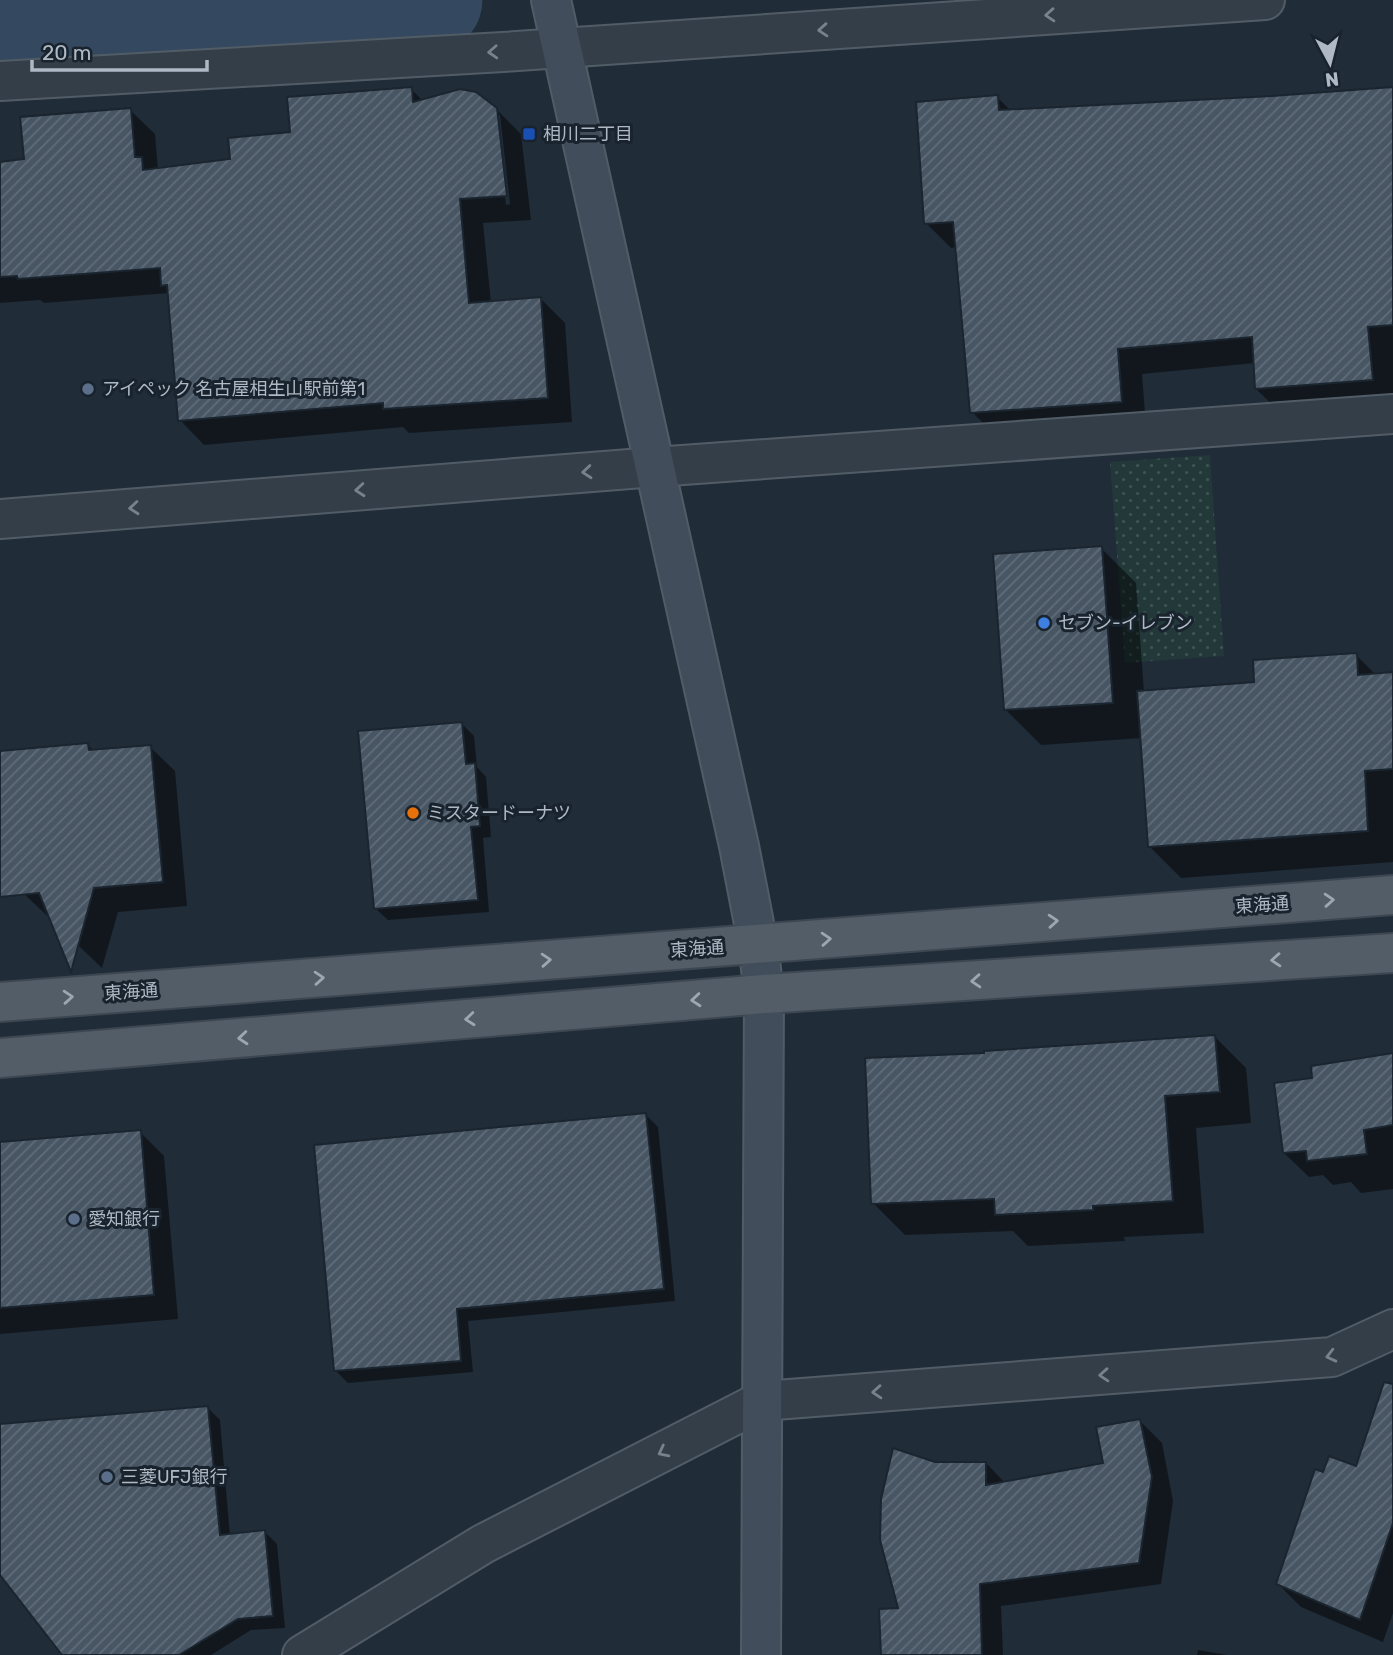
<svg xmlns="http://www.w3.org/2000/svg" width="1393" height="1655" viewBox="0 0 1393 1655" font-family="Rubik,'Noto Sans JP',sans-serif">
<defs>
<pattern id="grass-dots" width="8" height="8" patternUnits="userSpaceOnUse" patternTransform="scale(1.75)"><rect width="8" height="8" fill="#223839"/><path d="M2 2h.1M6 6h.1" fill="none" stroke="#405354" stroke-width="1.8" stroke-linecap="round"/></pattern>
<pattern id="building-hatch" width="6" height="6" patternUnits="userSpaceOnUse" patternTransform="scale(1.75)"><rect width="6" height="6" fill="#485664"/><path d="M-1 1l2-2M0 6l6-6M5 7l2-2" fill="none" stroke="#606c79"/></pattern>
</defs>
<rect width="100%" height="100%" fill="#202c38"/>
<polygon fill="url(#grass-dots)" points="1210,455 1224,656 1125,663 1110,462"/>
<g fill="#0007" fill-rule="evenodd">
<polygon points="1393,88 1393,405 1281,413 1256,389 1255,363 1142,374 1146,426 997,437 972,412 957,247 951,248 926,223 997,97 1011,111 1273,97"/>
<path d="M411,89L423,101L496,109L521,134L531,220L483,223L491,303L541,299L565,323L572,422L409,433L403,427L204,445L180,420L169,293L44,303L40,300L0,303V163L25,161L130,110L155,134L158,170L232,161L292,134ZM496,115H500L510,204L506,205Z"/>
<polygon points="1101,548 1136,583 1144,692 1256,684 1356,655 1376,675 1393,674 1393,862 1181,878 1150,847 1142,738 1041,745 1006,710"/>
<polygon points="462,724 474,736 477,767 486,777 491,837 483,838 489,912 388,920 375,908"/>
<polygon points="88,745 95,752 150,747 175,771 187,906 118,912 102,968 0,871 0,752"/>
<polygon points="1214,1036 1246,1068 1251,1123 1196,1128 1204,1233 1124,1237 1125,1241 1028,1246 1013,1231 905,1235 873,1203 986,1055"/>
<polygon points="1393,1054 1393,1189 1361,1193 1351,1182 1333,1185 1323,1175 1309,1177 1284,1153 1314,1080"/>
<polygon points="646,1115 658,1127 675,1301 468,1321 473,1372 348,1383 336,1371"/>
<polygon points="140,1132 164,1156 178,1319 0,1334 0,1144"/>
<polygon points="1386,1382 1393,1384 1393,1613 1383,1642 1301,1607 1278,1584 1325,1474 1357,1468"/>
<polygon points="207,1407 220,1420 230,1536 265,1532 277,1544 285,1628 251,1630 211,1655 65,1655 0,1573 0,1426"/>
<polygon points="1140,1421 1162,1443 1173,1501 1161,1584 1001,1606 1003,1655 881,1655 900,1610 935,1464 986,1463 1005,1483 1105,1464"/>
<polygon points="1198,1650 1227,1655 1197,1655"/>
</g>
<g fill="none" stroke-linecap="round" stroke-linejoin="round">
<polyline stroke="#34495f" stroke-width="105" points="0,32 430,0"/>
</g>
<g fill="url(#building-hatch)" stroke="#1b252f" stroke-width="2">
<polygon points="412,87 413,102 460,89 476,92 497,108 507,196 460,199 469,303 541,297 548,398 383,409 383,403 178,421 167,285 161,286 160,268 18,279 17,276 0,277 0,162 24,159 20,117 131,108 135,157 142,157 143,170 230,159 228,138 290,132 287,97"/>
<polygon points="1393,87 1393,325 1368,327 1373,380 1255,389 1252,337 1118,349 1122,402 970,413 953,222 924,224 916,102 998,95 999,110 1272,96"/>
<polygon points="1102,546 1113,703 1004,710 993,554"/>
<polygon points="1357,653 1358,675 1393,672 1393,769 1365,771 1368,831 1148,847 1137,691 1254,682 1253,660"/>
<polygon points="462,722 466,764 475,763 480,826 471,827 478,900 374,909 358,731"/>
<polygon points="88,743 89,750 151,745 163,882 94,888 71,972 39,893 0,897 0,751"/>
<polygon points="1215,1035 1220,1092 1165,1096 1173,1201 1093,1206 1093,1210 995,1215 994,1199 871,1204 865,1058 984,1053 984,1051"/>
<polygon points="1393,1053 1393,1125 1364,1130 1367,1154 1307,1161 1306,1151 1283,1153 1274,1083 1312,1078 1311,1066"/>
<polygon points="646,1113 664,1289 457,1309 461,1361 334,1371 314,1145"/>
<polygon points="141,1130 154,1295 0,1308 0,1142"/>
<polygon points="1384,1382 1393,1384 1393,1523 1360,1620 1276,1584 1315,1469 1323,1472 1329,1456 1356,1466"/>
<polygon points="208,1406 220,1535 265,1530 273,1616 238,1619 179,1655 62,1655 0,1575 0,1424"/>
<polygon points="1140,1419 1152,1477 1139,1563 980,1584 982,1655 881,1655 879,1609 898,1608 880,1540 881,1499 893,1448 935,1462 986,1462 986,1485 1103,1463 1096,1427"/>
</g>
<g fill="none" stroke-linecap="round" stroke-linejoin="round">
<g stroke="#515c66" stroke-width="42">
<g id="street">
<polyline points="0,81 503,52 1265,0"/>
<polyline points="0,519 655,467 1393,414"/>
<polyline points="302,1655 483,1544 762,1401 1332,1357 1393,1329"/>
</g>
</g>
<g stroke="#515c66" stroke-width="42">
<polyline id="secondary" points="551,0 739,846 758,944 764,994 761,1655"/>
</g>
<g stroke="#3d4752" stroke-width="42">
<g id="primary">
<polyline points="0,1002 1393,895"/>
<polyline points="0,1058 764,994 1393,953"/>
</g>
</g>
<use href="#street" stroke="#343e48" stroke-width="38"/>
<use href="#secondary" stroke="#424d5b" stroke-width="38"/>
<use href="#primary" stroke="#525d68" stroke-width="38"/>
</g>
<defs><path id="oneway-chevron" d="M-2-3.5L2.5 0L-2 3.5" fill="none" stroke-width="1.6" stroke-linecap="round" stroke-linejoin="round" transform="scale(1.75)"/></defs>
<g stroke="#77828d">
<use href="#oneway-chevron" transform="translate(1050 15) rotate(176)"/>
<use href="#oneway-chevron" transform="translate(823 30) rotate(176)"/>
<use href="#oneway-chevron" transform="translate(493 52) rotate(177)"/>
<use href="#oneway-chevron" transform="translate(587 472) rotate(175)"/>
<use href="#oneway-chevron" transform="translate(360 490) rotate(175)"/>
<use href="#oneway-chevron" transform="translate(134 508) rotate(175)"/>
<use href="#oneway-chevron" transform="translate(1331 1356) rotate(166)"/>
<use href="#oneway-chevron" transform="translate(1104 1375) rotate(176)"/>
<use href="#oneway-chevron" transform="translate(877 1392) rotate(176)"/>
<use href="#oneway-chevron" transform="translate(663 1452) rotate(153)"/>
</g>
<g stroke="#9ca7b2">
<use href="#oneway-chevron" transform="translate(1329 900) rotate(-4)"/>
<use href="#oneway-chevron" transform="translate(1053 921) rotate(-4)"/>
<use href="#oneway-chevron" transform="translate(826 939) rotate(-4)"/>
<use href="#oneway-chevron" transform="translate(546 960) rotate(-4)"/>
<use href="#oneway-chevron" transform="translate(1276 960) rotate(176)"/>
<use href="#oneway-chevron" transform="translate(319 978) rotate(-4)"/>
<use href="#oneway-chevron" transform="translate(976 981) rotate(176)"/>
<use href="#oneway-chevron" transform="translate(68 997) rotate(-4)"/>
<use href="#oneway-chevron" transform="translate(696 1000) rotate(175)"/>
<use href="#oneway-chevron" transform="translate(470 1019) rotate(175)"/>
<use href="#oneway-chevron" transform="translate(243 1038) rotate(175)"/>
</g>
<rect fill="#1a4fb4" stroke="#19232d" stroke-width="2.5" x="522" y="127" width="14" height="14" rx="3.5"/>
<g fill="#5c6f8a" stroke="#19232d" stroke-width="2.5">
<circle cx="88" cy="389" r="7"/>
<circle cx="74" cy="1219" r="7"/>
<circle cx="107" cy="1477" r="7"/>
</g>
<circle fill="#3f7fe0" stroke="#19232d" stroke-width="2.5" cx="1044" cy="623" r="7"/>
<circle fill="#e8710a" stroke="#19232d" stroke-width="2.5" cx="413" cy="813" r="7"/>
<g text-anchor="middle" stroke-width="6" stroke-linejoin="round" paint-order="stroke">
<g font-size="18" fill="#aeb9c5" stroke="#19232d" text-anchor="start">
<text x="543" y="140">相川二丁目</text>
<text x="102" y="395">アイペック 名古屋相生山駅前第1</text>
<text x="1058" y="629">セブン-イレブン</text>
<text x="427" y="819">ミスタードーナツ</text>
<text x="88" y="1225">愛知銀行</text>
<text x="121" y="1483">三菱UFJ銀行</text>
</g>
<g font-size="18" fill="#aeb9c5" stroke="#19232d">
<text transform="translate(1262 905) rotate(-4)" y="6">東海通</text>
<text transform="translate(697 949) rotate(-4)" y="6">東海通</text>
<text transform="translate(131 992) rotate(-4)" y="6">東海通</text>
</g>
</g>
<g transform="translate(1330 63) rotate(173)" stroke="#19232d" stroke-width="5" paint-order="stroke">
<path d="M0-5L12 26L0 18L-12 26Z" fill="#aeb9c5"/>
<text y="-10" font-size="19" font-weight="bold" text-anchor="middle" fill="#aeb9c5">N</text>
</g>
<path d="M32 60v10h175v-10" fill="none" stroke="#aeb9c5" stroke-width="3.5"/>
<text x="42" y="60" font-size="21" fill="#aeb9c5" stroke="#19232d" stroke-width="5" paint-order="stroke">20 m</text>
</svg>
